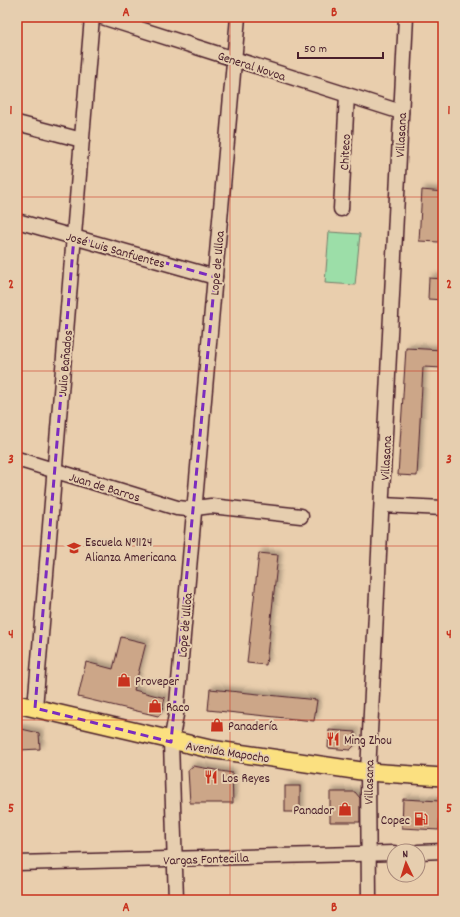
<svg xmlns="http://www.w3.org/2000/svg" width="460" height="917" viewBox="0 0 460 917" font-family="Dekko,sans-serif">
<defs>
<filter id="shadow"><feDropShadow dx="3.5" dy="-3.5" stdDeviation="2" flood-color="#0004"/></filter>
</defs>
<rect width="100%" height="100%" fill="#e9cead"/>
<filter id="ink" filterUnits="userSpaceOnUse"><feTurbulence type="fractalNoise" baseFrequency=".025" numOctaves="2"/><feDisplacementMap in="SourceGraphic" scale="8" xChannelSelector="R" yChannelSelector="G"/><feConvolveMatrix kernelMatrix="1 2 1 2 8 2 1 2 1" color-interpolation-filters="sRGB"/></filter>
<g filter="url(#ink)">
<polygon fill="#9cdea8" stroke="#737e6a" points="329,232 360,234 355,285 325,283"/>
<g fill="#cca688" stroke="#4a1f2b" filter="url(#shadow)">
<polygon points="422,190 443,192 443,212 441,212 439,242 419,241"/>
<polygon points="429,278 443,279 443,300 428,299"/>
<polygon points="406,348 443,350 443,368 423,367 417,476 398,475"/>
<polygon points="259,553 278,555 266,665 247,663"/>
<polygon points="121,637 146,643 134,690 165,698 161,714 158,716 78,697 86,662 113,669"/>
<polygon points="210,689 317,700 314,721 208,710"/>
<polygon points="17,728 39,733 40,749 19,750 19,744 17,744"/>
<polygon points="329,730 355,732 354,746 350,750 328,748"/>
<polygon points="193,766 232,773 233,803 190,803 188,770"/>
<rect x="285" y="786" width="15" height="26"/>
<polygon points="330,792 355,792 360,798 360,822 330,822"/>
<polygon points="403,799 440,801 439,830 402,828"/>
</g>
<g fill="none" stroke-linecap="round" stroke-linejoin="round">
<g stroke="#4a1f2b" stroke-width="17">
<g id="minor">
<polyline points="102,17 401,112"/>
<polyline points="17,123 82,140"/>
<polyline points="341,209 347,95"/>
<polyline points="17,221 215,277"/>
<polyline points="17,459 177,508 188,509 211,506 301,516"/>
<polyline points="382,505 443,508"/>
<polyline points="35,708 92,17"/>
<polyline points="418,852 443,851"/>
<polyline points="17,863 394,853"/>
<polyline points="176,900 171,742 176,715 238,17"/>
<polyline points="369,900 368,772 406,17"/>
</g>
</g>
<g stroke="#4a1f2b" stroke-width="20">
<polyline id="major" points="17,704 210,749 368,772 443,777"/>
</g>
<use href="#minor" stroke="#e6ceaf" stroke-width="14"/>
<use href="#major" stroke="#fbe080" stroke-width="17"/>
</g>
</g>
<path fill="none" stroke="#7b2cbf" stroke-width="3" stroke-dasharray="8 5" stroke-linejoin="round" d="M74,237L215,277L171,742L35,708Z"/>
<path fill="none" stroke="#c8321e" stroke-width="1" stroke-opacity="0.55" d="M230,17V900M17,197H443M17,371H443M17,546H443M17,720H443"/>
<defs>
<g id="school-bare" transform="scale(1.08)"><path d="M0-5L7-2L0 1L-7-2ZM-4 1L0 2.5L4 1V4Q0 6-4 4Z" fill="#c8321e" stroke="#e6ceaf" stroke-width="2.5" paint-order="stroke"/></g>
<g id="shop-bare" transform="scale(1.08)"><path d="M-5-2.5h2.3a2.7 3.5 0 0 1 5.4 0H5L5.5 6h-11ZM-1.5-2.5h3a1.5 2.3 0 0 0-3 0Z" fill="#c8321e" stroke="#e6ceaf" stroke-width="2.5" paint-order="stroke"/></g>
<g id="restaurant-bare" transform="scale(1.08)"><path d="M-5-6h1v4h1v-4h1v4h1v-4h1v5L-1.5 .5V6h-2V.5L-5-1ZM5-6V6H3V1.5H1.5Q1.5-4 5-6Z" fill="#c8321e" stroke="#e6ceaf" stroke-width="2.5" paint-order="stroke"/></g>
<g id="fuel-bare" transform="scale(1.08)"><path d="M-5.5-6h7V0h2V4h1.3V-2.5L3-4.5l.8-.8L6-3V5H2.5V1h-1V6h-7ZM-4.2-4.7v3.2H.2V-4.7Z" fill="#c8321e" stroke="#e6ceaf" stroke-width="2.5" paint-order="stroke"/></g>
</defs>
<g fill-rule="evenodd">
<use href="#school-bare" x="74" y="548"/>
<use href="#shop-bare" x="124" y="680"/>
<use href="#shop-bare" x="155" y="706"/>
<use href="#shop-bare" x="217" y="725"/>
<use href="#restaurant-bare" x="333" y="739"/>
<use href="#restaurant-bare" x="211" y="777"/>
<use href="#shop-bare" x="345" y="809"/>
<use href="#fuel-bare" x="421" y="819"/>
</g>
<g text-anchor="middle" stroke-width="4" stroke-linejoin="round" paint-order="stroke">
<g font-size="13" fill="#4a1f2b" stroke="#e6ceaf">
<text transform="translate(252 65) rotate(18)" y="5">General Novoa</text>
<text transform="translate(400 135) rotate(-87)" y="5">Villasana</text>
<text transform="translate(344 152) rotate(-87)" y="5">Chiteco</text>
<text transform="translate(116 249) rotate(16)" y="5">José Luis Sanfuentes</text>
<text transform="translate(216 263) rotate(-85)" y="5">Lope de Ulloa</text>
<text transform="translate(64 363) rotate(-85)" y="5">Julio Bañados</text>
<text transform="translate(385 458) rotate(-87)" y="5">Villasana</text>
<text transform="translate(105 486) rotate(17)" y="5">Juan de Barros</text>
<text transform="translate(184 625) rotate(-85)" y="5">Lope de Ulloa</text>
<text transform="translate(228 751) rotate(9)" y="5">Avenida Mapocho</text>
<text transform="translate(368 782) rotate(-89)" y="5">Villasana</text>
<text transform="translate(206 858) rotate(-2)" y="5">Vargas Fontecilla</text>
</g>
<g font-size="13" fill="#4a1f2b" stroke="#e6ceaf" text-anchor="start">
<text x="85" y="546">Escuela N°1124<tspan x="85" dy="15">Alianza Americana</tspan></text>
<text x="135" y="685">Proveper</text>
<text x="166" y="711">Raco</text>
<text x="228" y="730">Panadería</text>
<text x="344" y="744">Ming Zhou</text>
<text x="222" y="782">Los Reyes</text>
<text x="334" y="814" text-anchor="end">Panador</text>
<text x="410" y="824" text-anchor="end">Copec</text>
</g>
</g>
<rect width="460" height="917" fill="none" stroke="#e6ceaf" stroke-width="44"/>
<g transform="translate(406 863) rotate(356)"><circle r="19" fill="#e6ceaf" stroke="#a8887a"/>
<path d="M0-3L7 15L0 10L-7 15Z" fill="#c8321e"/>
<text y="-6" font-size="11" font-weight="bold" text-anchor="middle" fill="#4a1f2b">N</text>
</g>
<path d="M298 52v6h85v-6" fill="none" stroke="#4a1f2b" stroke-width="2"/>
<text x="304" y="52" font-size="12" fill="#4a1f2b" stroke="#e6ceaf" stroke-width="3" paint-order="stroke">50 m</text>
<rect x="22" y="22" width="416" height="873" fill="none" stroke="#c8321e" stroke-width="1.5"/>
<g font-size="13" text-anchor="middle" font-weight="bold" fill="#c8321e">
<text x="126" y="16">A</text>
<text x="334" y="16">B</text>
<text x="11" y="114">1</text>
<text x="449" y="114">1</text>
<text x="11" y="288">2</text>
<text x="449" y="288">2</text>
<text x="11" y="463">3</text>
<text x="449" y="463">3</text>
<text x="11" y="638">4</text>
<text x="449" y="638">4</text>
<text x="11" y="812">5</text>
<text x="449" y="812">5</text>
<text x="126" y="911">A</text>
<text x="334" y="911">B</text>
</g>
</svg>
